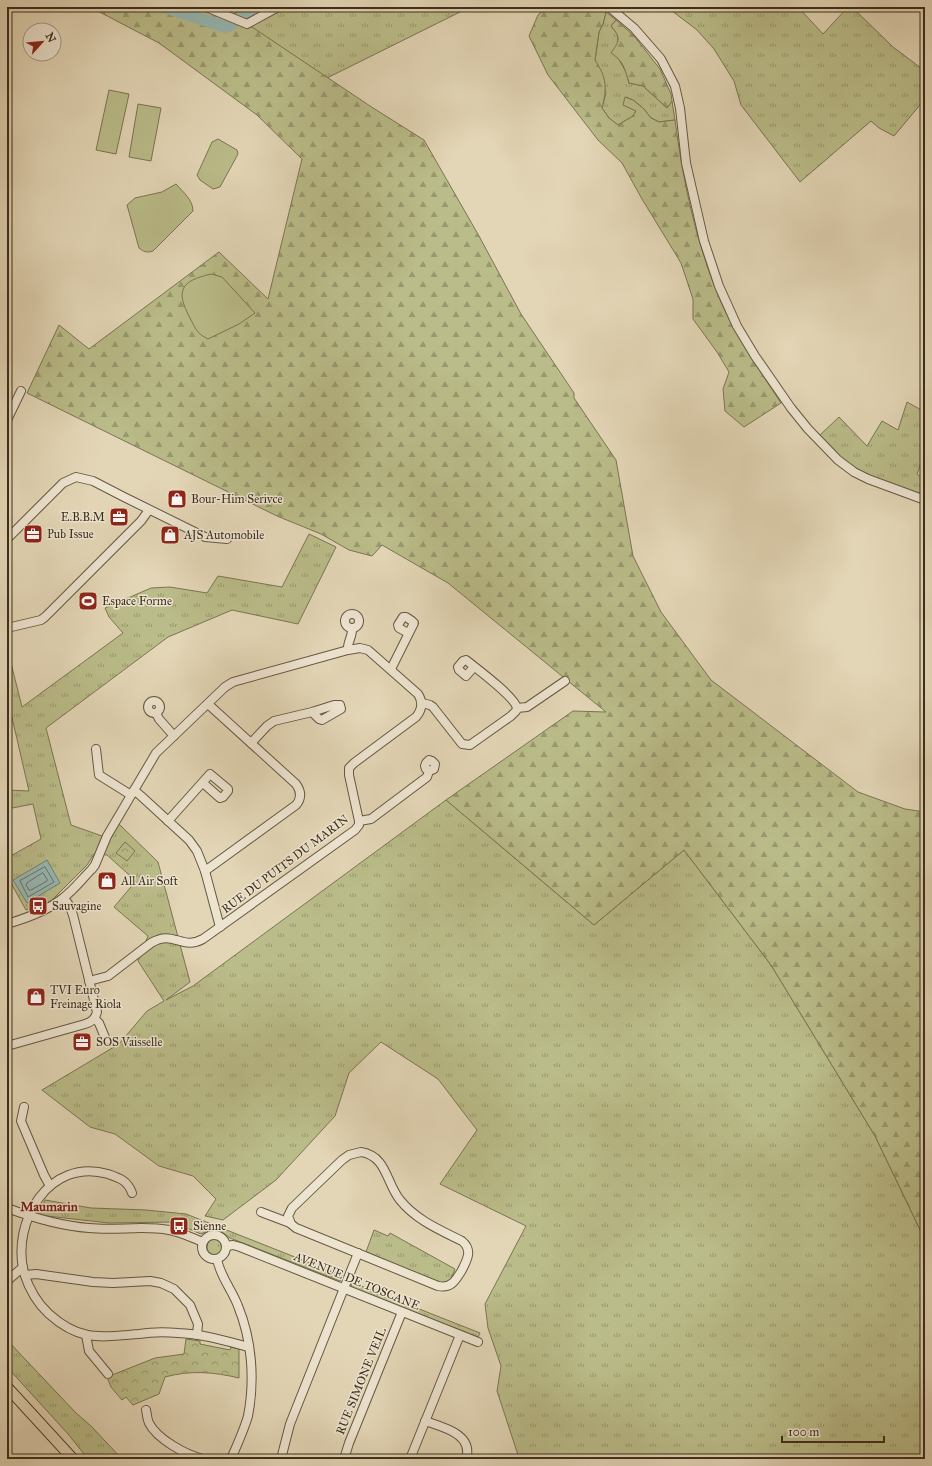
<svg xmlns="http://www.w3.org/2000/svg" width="932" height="1466" viewBox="0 0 932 1466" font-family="'IM FELL Great Primer',serif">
<defs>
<pattern id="grass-tufts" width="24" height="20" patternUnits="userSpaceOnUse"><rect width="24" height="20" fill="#babc89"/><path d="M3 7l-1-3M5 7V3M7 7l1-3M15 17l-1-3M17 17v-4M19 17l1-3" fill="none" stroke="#98996f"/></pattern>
<pattern id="forest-firs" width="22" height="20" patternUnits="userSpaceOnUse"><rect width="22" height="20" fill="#babc89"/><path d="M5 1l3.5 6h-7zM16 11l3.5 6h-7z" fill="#98996f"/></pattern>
<pattern id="park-crowns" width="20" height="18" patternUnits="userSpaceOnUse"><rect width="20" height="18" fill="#babc89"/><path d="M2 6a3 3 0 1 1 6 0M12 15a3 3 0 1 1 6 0" fill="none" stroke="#98996f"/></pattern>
</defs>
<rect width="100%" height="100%" fill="#e3d6b6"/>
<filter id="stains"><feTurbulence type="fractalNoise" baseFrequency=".005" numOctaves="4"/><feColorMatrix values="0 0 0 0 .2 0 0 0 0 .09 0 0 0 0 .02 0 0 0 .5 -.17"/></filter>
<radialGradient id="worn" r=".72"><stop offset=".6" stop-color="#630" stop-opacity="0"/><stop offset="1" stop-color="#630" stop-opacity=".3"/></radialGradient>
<g fill="url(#grass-tufts)" stroke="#7b7552">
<polygon points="273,7 467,7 462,11 327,78 245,23"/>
<polygon points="667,7 798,7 823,34 848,7 852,7 893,47 925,71 925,99 894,136 879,128 871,121 800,182 741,105 734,81 714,49 697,30"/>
<polygon points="606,12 616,20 611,26 618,35 617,56 626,72 629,83 643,86 667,108 672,101 675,120 659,122 651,118 643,108 633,100 626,97 636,111 633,116 618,125 609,118 602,108 606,93 595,60 599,32 603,24"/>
<polygon points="907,402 925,412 925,462 920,466 917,474 925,480 925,495 897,487 859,472 840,458 819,436 839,417 867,446 882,421 898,430"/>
<polygon points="309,534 336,547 298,624 232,610 168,637 46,728 71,825 102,836 119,824 158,862 190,982 166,1000 193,986 446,800 594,925 684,850 771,965 875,1136 925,1240 925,1459 516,1459 518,1455 497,1391 501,1366 488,1328 485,1304 526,1226 440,1184 477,1130 438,1079 381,1042 349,1073 335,1116 276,1180 223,1220 205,1216 216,1199 193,1176 159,1166 115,1134 90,1127 42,1090 119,1044 147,1011 164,1001 138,961 148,936 114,907 136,881 107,855 94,854 87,865 51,901 26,910 7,876 7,858 41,839 33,804 7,809 7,790 29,791 7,696 7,647 22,707 123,633 109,617 105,608 151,588 170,587 207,593 218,576 282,587"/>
<path d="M45,1200L91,1208L146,1210L186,1214L343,1276L340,1281L230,1238C219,1229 214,1228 201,1234L173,1222L109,1223L38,1215Z"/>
<polygon points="374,1230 388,1236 390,1233 455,1269 451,1279 444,1285 366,1252"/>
<circle cx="215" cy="1247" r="8"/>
<polygon points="351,1282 480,1333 478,1337 352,1288"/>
<polygon points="7,1340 76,1413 91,1426 122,1459 88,1459 68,1434 7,1367"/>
</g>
<g fill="url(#forest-firs)" stroke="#7b7552">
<polygon points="90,7 195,7 227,18 243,7 273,7 246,23 370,106 424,140 479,236 521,314 574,393 574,398 616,460 633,556 661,612 711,680 858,792 905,809 925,812 925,1240 875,1136 771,965 684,850 594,925 446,800 573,711 606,712 448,583 382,545 372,556 349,550 321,534 277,516 27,393 59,325 89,349 219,252 268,299 302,159 257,115 159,43"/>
<path d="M547,7H601L606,12L603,24L599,32L595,60C607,78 607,88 602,108L609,118L618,125L633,116L636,111L623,105L625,97L633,100L643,108L651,118L659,122L675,120C683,181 696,244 721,302C736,337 760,371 781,403L744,427L725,411L723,389L729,372L717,352L693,319V299L681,263L642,199L622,163L598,140L548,75L529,36L538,15Z"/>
<path d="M616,20L634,36L660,69L671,94L672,101L667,108L643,86L629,83C626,71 622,59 611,53C620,40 621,38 611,26Z"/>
</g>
<g fill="url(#park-crowns)" stroke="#7b7552">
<polygon points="125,842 135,851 127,861 116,853"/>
<path d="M186,1339L200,1341V1344L230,1350L231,1347L239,1349V1378C214,1372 190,1370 165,1377L159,1394L133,1405L126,1397L122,1400L111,1387L107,1377L155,1358L184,1354Z"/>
</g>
<g fill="#babc89" stroke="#7b7552">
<polygon points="109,90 129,94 116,154 96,150"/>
<polygon points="138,104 161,108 151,161 129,157"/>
<polygon points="218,139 237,150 238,154 220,187 213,189 200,180 197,175 212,142"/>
<path d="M176,184C183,192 193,200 193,211L153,251C147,253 144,252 139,248L127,205L135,198L162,192Z"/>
<path d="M211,274L222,277L255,313L239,324L208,339C196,333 196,329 190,318C175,290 181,281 211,274Z"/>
</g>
<polygon fill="#96b8b4" stroke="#728177" points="47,860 60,883 27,903 13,880"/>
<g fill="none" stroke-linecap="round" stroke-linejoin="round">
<g stroke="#697368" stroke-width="1">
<polygon points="45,867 54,882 28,897 20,881"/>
<polygon points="43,873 47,879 47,881 31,890 29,890 26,885 27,883"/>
</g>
<polyline stroke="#96b8b4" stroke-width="12" points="164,7 226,27 261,7"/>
<g stroke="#665842" stroke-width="10">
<g id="minor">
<polyline points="206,7 247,24 278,7"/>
<polyline points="609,7 634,28 661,59 675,86 680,108 686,163 704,241 719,286 737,326 755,356 791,408 808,429 838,460 854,472 868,479 925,500"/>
<polyline points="7,420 21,391"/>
<polyline points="7,539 63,483 76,477 93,481 124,497 205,537 227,539"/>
<circle cx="352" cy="621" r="7"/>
<polyline points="7,628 41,620 45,617 141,521 149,510"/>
<path d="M348,650C347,642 353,636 352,628"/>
<path d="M474,667L466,676L459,670L458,667L463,661L466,660C476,668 515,697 517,708"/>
<polyline points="391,669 414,623 412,621 406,617 403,617 398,625 399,628 408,633"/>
<circle cx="154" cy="707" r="6"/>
<polyline points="422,703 430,705 433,707 462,744 470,745 511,716 516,711 517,708 527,707 565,681"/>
<polyline points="156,713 159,719 174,736"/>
<polyline points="251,743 267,726 274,721 312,712 334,705 340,705 341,709 322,720 319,719 312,712"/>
<polyline points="96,749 99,775 131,795"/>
<polyline points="134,790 141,796 189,840 197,851 205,871 220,927"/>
<polyline points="168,821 210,774 228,789 228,791 223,797 220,798 203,783"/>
<polyline points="359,821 371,819 427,777 429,771 434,769 435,764 432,761 429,760 426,763 425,766 426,769 429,771"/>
<path d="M205,871L296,805C302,798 301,791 296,784L208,704"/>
<path d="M7,924C27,918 47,911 63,898C74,890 82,879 92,869L95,865L107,836L156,753L225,687L233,682L348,650L360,648L368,650L418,694C423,702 422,710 416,717L354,763L349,768V775L359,821V825L355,830L203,939C181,951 174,929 151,943L108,976L89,981"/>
<polyline points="95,1019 99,1023 106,1040"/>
<path d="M7,1046L85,1024C92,1022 95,1019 97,1012L73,915L69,905L64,898"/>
<polyline points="24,1107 21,1121 44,1175 50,1186"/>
<path d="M361,1152C387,1156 386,1183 400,1200C416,1220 440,1230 462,1241C473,1250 467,1260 462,1270C456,1280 451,1289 438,1286L296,1228L291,1224L288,1216L292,1208L342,1160L349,1155Z"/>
<path d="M132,1193C128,1181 120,1178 108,1174C49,1157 11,1222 24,1273C29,1289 37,1303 49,1314C80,1342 101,1337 139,1334C152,1332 165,1332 178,1333C203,1334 226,1341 249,1347"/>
<path d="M7,1208C34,1218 61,1226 89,1228C116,1231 143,1225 169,1230C181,1232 192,1238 203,1242"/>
<polyline points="261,1212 290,1223"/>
<circle cx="214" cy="1247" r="12"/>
<polyline points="227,1246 233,1245 240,1247 478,1342"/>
<path d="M217,1259C220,1276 232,1290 238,1306C252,1340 255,1380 248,1416C244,1430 237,1445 231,1459"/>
<polyline points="25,1275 36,1274 93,1282 113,1283 150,1281 161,1283 174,1289 190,1305 198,1324 197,1335"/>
<polyline points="7,1281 23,1267"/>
<polyline points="86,1335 89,1351 108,1374"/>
<path d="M146,1410C147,1414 147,1419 149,1423C157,1439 186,1455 203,1459"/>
<path d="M425,1421C442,1427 474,1434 466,1459"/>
<polyline points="281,1459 290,1424 358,1253"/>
<polyline points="344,1459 349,1443 402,1312"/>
<polyline points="410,1459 460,1335"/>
</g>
</g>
<g stroke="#3c2e1b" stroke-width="12">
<polyline id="major" points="7,1387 73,1459"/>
</g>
<use href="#minor" stroke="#ede4d0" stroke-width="8"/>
<use href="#major" stroke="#e3d6b6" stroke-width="10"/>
</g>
<defs>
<g id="shop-square" transform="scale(1)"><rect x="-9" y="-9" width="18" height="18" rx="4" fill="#8f2418" stroke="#ede4d0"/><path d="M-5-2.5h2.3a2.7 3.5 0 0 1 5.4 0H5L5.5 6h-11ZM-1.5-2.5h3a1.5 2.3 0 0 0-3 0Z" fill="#fff"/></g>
<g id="office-square" transform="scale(1)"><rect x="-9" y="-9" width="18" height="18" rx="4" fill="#8f2418" stroke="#ede4d0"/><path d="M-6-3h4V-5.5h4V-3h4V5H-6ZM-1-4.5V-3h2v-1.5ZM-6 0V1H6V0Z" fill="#fff"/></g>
<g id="stadium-square" transform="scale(1)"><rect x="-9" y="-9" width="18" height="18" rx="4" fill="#8f2418" stroke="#ede4d0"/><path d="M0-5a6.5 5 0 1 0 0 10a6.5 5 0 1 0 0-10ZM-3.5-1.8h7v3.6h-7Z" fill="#fff"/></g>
<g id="bus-square" transform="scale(1)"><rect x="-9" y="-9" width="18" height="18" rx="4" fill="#8f2418" stroke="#ede4d0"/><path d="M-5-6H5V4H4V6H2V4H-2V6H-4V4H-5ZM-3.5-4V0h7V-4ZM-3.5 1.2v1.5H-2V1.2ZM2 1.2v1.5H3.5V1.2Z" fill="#fff"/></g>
</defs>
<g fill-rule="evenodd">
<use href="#shop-square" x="177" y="499"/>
<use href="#office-square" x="119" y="517"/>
<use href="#office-square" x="33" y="534"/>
<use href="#shop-square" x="170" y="535"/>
<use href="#stadium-square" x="88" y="601"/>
<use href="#shop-square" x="107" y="881"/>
<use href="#bus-square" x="38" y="906"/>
<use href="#shop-square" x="36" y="997"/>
<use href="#office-square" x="82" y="1042"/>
<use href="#bus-square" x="179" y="1226"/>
</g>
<g text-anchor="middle" stroke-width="3" stroke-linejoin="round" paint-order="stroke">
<g font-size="12" fill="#3c2e1b" stroke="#ede4d0" text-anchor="start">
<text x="191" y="503">Bour-Him Serivce</text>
<text x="105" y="521" text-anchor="end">E.B.B.M</text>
<text x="47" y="538">Pub Issue</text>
<text x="184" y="539">AJS Automobile</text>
<text x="102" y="605">Espace Forme</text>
<text x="121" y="885">All Air Soft</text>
<text x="52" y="910">Sauvagine</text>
<text x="50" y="994">TVI Euro<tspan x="50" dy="14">Freinage Riola</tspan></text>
<text x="96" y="1046">SOS Vaisselle</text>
<text x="193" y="1230">Sienne</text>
</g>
<g font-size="12" fill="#3c2e1b" stroke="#ede4d0">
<text transform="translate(285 864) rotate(-37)" y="4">RUE DU PUITS DU MARIN</text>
<text transform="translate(357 1281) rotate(22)" y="4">AVENUE DE TOSCANE</text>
<text transform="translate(361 1381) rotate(-68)" y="4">RUE SIMONE VEIL</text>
</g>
<g font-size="13" font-weight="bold" fill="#7a1f14" stroke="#ede4d0">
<text x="49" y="1211">Maumarin</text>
</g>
</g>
<rect width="932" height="1466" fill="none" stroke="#e3d6b6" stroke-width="24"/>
<rect x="8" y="8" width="916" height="1450" fill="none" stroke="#3c2e1b" stroke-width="2"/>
<rect x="12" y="12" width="908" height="1442" fill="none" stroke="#3c2e1b"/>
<g transform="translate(42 42) rotate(63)"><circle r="19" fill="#ede4d0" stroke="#a69b88"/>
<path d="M0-3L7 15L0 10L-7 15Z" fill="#8f2418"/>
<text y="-6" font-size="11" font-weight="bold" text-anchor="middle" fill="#3c2e1b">N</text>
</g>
<path d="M782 1436v6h102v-6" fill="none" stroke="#3c2e1b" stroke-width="2"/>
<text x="788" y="1436" font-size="12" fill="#3c2e1b" stroke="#ede4d0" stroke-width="3" paint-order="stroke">100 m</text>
<rect width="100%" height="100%" filter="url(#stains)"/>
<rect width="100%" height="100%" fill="url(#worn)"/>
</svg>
